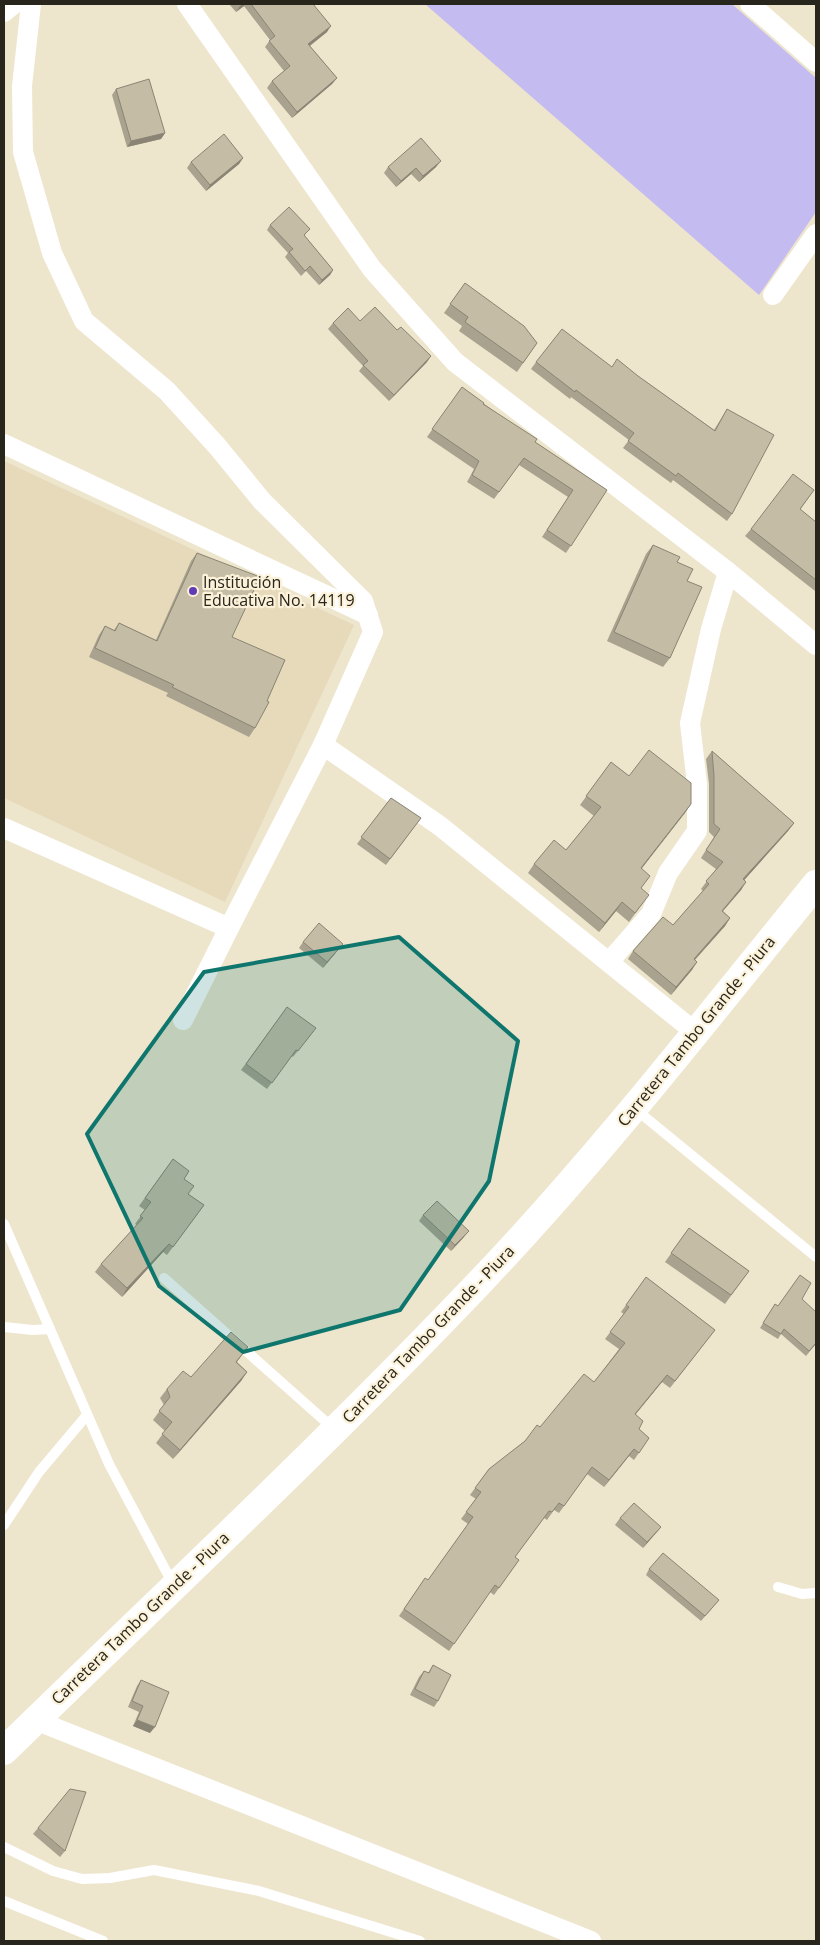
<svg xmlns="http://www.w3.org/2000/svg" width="820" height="1945" viewBox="0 0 820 1945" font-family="'Open Sans',sans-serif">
<rect width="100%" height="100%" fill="#eee5cd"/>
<polygon fill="#e6dabb" points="4,461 354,625 225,902 4,798"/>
<polygon fill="#c4bbf0" points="425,4 732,4 816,78 816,212 759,295"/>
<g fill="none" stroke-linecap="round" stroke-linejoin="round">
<g stroke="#fff" stroke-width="10">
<polyline points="634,1108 816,1257"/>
<polyline points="4,1224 109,1464 173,1584"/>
<polyline points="164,1278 334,1429"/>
<polyline points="4,1327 33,1330 50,1329"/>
<polyline points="4,1525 39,1472 87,1415"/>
<polyline points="778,1587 802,1594 816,1593"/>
<polyline points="4,1847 53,1871 82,1879 110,1878 154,1870 259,1891 420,1941"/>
<polyline points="4,1901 103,1941"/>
</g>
<g stroke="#fff" stroke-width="20">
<polyline points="187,4 372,269 455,362 728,572 816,645"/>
<polyline points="750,4 816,62"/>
<polyline points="4,12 14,4"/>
<polyline points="773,295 816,234"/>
<polyline points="4,444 368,615"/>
<polyline points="323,745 440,826 695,1032"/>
<polyline points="4,828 229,928 323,745 373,632 363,601 262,501 217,446 167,391 84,321 52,253 23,152 22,86 31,4"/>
<polyline points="609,962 651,914 668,873 697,831 697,784 690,723 711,629 728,572"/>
<polyline points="183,1020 229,928"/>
<polyline points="35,1720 591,1941"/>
</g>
<path stroke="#fff" stroke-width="28" d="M4,1751C164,1595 327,1443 481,1281C600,1156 707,1018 816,884"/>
</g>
<g fill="#a9a28e">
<polygon points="229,4 313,4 327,32 310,46 337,78 332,84 292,118 267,88 272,81 284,71 265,47 270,40 244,6 236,12"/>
<polygon points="116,89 165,133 161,139 127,147 112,95"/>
<polygon points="243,158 239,164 206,191 187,168 191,162"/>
<polygon points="388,167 436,167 419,182 411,174 396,187 384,173"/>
<polygon points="270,225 306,234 304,235 333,270 330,275 319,285 306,271 301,276 285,257 288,253 267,230"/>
<polygon points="465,283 537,343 517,372 459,331 462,326 444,313"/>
<polygon points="360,321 427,362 389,401 359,371 363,366 328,329 333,323"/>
<polygon points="536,362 612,367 638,376 714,430 727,409 732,514 727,521 673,480 671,483 623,448 629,440 571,397 570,399 531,369"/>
<polygon points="462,387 535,442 607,490 566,553 542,537 568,497 519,465 494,499 467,482 474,469 427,437"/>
<polygon points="814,490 800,510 816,522 816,589 815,591 745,536 751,529"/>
<polygon points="653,545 677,562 687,581 670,658 663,667 607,641 646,554"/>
<polygon points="197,553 232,637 255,728 249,737 166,696 168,693 89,657 99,635 105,626 114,630 119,623 156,640 191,561"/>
<polygon points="712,751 794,823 788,831 744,880 746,882 741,890 723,911 730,918 725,926 695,960 697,962 671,995 628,959 633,951 673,925 703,891 701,889 716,869 701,858 714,837 709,832 709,784 706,759"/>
<polygon points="611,762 629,776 691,804 641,869 641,888 643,903 629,922 616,911 599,932 528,873 534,864 566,850 594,816 580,805"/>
<polygon points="391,798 421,818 386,865 357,844"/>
<polygon points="303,942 338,950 323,968 299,948"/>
<polygon points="287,1007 311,1034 293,1057 292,1056 267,1089 241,1070"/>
<polygon points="173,1159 184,1179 188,1194 204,1205 167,1255 163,1252 122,1297 95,1272 101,1264 137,1225 135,1224 145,1210 139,1206"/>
<polygon points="423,1215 464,1237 451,1251 419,1221"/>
<polygon points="689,1228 749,1271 725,1304 665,1262"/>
<polygon points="646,1277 715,1330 670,1388 662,1382 635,1415 639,1429 649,1438 634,1460 629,1456 604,1487 587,1474 559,1513 554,1510 547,1520 544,1518 515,1557 519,1560 494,1595 490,1592 449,1651 399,1616 425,1578 428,1580 468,1524 461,1519 476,1499 470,1495 489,1469 525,1441 540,1427 594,1382 619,1349 605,1339 624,1314 621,1312"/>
<polygon points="802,1299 816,1344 806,1356 781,1334 778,1339 760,1328 775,1304 778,1306"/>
<polygon points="248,1347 237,1362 247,1372 241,1381 173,1459 156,1443 165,1431 153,1420 164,1405 160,1398 167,1389"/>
<polygon points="620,1518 661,1527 656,1533 643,1548 615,1525"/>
<polygon points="649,1569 719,1600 701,1621 646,1575"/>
<polygon points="433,1665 438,1701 434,1707 410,1695 419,1677 424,1671 428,1673"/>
<polygon points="141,1680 150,1733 133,1726 139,1712 128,1707 137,1686"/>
<polygon points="38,1828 65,1851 60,1857 33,1834"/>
</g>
<g fill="#8a8474">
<polygon points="243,4 245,4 244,6 236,12 240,6"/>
<polygon points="331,26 327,32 304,50 308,44"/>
<polygon points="337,78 332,84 292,118 297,112"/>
<polygon points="165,133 161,139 127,147 131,141"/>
<polygon points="243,158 239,164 206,191 210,185"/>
<polygon points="441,161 436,167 419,182 423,176"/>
<polygon points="416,168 411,174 396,187 401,181"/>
<polygon points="333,270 330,275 319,285 322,280"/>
<polygon points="431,356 427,362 389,401 394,395"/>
<polygon points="691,804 685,813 635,877 641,868"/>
<polygon points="794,823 788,831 738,887 743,879"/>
<polygon points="746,882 741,890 716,919 722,911"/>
<polygon points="622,902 616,911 599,932 605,923"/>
<polygon points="730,918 725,926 688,967 694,959"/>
<polygon points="343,944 323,968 327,962"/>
<polygon points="697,962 692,970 671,995 676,987"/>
<polygon points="469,1231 464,1237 451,1251 455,1245"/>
<polygon points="169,1244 163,1252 122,1297 127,1288"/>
<polygon points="247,1372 241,1381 173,1459 180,1450"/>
<polygon points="667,1375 662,1382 630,1421 635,1414"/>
<polygon points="634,1449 629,1456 604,1487 609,1480"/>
<polygon points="661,1527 656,1533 643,1548 647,1542"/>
<polygon points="137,1720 155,1727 150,1733 133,1726"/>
</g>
<g fill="#c5bca5" stroke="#8a8474">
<polygon points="251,4 313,4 331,26 308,44 337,78 297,112 272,81 290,66 269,41 275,36"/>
<polygon points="149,79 165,133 131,141 116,89"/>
<polygon points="224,134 243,158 210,185 191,162"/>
<polygon points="421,138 441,161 423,176 416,168 401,181 388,167"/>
<polygon points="289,207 310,229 304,235 333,270 322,280 310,266 305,271 289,252 293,249 270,225"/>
<polygon points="465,283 524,326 537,343 523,363 465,322 468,317 450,304"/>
<polygon points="375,307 397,330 401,327 431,356 394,395 363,365 368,361 333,323 348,308 360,321"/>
<polygon points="562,329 612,367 617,359 638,376 715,431 727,409 774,435 732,514 678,473 676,476 628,441 634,433 576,390 575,392 536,362"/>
<polygon points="462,387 484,403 483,404 537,439 535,442 607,490 571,546 547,530 573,490 524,458 499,492 472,475 479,461 432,429"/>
<polygon points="793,474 814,490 800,509 816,522 816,580 751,529"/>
<polygon points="653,545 680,557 677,562 693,569 687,581 702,587 670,658 614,632"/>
<polygon points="197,553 260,577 232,637 285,660 267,701 269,702 255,728 172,687 174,685 95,648 105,626 115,631 119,623 157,641"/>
<polygon points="649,750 691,783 691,804 641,868 650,876 641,888 649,895 635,913 622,902 605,923 534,864 554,840 566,850 601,807 586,796 611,762 629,776"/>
<polygon points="712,751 794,823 743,879 746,882 722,911 730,918 694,959 697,962 676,987 633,951 663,917 673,925 709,884 706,881 723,862 706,850 720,829 714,824 714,776"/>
<polygon points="391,798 421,818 390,859 361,837"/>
<polygon points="319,923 343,944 327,962 303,942"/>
<polygon points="287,1007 316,1028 298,1051 296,1050 272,1083 246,1064"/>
<polygon points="173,1159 189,1171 184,1179 194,1186 188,1194 204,1205 173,1247 169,1244 127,1288 101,1264 143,1218 140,1216 151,1202 145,1198"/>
<polygon points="437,1201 469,1231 455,1245 423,1215"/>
<polygon points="689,1228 749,1271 731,1295 671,1253"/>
<polygon points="800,1275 811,1283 802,1299 816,1312 816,1343 809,1351 784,1329 781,1334 763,1323 775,1304 778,1306"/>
<polygon points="646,1277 715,1330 675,1381 667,1375 635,1414 643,1421 639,1429 649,1438 639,1453 634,1449 609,1480 592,1467 564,1506 559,1503 552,1512 549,1511 515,1557 519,1560 499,1588 495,1585 454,1644 404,1609 425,1578 428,1580 473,1517 466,1512 481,1492 475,1488 489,1469 525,1441 537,1425 540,1427 584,1374 594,1382 625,1343 610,1332 629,1307 626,1305"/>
<polygon points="231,1332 248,1347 236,1362 247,1372 180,1450 162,1434 172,1422 159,1411 170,1397 167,1389 183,1371 191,1377"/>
<polygon points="634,1503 661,1527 647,1542 620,1518"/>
<polygon points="663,1553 719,1600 705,1616 649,1569"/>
<polygon points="433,1665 451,1675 438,1701 415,1689 424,1671 429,1673"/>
<polygon points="141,1680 169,1692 155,1727 137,1720 143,1706 132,1701"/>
<polygon points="70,1789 86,1792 65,1851 38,1828"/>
</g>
<path fill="#0f766e" fill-opacity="0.2" stroke="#0f766e" stroke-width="4" stroke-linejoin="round" d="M399,937L518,1041L489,1181L400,1310L243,1352L159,1286L87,1134L204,972Z"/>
<circle fill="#603cb4" stroke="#fcf2da" stroke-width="2" cx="193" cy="591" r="5"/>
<g text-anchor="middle" stroke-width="4.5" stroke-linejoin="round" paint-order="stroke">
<g font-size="16" fill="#28251c" stroke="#fcf2da" text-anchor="start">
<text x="203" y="588">Institución<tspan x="203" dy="18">Educativa No. 14119</tspan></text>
</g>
<g font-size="16" fill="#28251c" stroke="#fcf2da">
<text transform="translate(696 1031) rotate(-51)" y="6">Carretera Tambo Grande - Piura</text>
<text transform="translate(428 1334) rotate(-46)" y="6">Carretera Tambo Grande - Piura</text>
<text transform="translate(140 1618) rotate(-44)" y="6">Carretera Tambo Grande - Piura</text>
</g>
</g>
<rect width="820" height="1945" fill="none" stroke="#28251c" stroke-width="10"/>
</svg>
